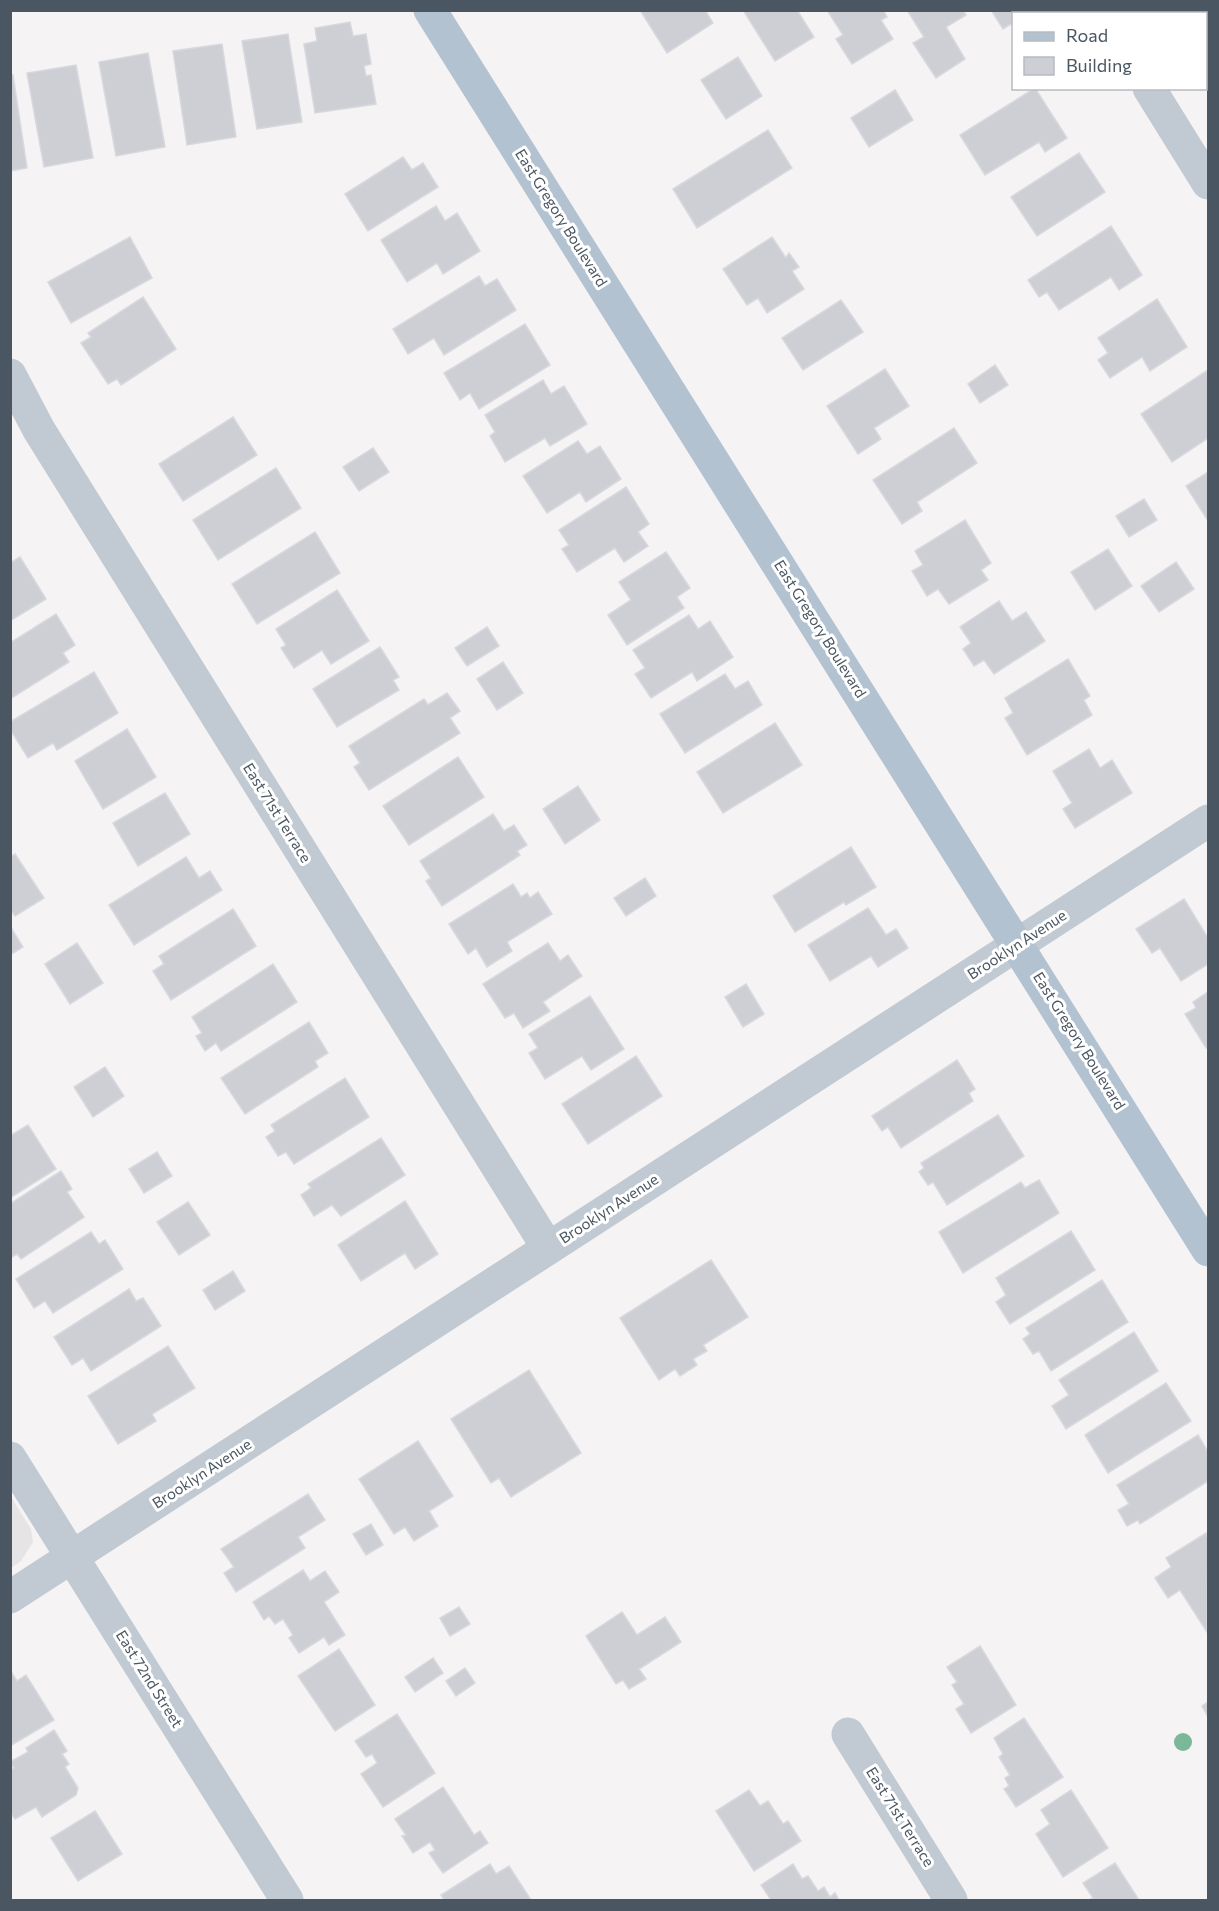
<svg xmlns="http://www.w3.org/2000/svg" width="1219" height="1911" viewBox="0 0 1219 1911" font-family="Commissioner,sans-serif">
<rect width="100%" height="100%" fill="#f5f3f3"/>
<polygon fill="#e6e4e5" points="11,1497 31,1529 33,1542 21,1561 11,1568"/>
<g fill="#cdcfd5" stroke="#d7d9de" stroke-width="1.5">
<polygon points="640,10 705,10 713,23 667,53"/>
<polygon points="743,10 797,10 814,37 775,61"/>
<polygon points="827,10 883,10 887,17 881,20 893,39 852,64 836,39 843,35"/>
<polygon points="907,10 963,10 966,15 946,27 965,59 936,78 913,43 924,37"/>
<polygon points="991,10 1043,10 1045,14 1014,14 1014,22 1003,29"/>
<polygon points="350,22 353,36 366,34 371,64 364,66 366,76 371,75 376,104 315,113 304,44 317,41 315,28"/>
<polygon points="288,34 302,122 257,129 242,41"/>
<polygon points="222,44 236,137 187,145 173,51"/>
<polygon points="148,53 165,147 116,156 99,62"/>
<polygon points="738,57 762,96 726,119 701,80"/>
<polygon points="76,65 93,158 44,167 27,73"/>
<polygon points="10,75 13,75 27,168 10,171"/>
<polygon points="1035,88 1067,138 1045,152 1039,142 985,175 960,135"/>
<polygon points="895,90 913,120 869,147 851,118"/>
<polygon points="768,130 792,168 697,228 673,189"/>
<polygon points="1079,153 1105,192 1037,236 1011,197"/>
<polygon points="403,157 412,170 423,163 438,187 368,231 345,194"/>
<polygon points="436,206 445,221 457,213 480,251 443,274 437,263 407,282 381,240"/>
<polygon points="1111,226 1142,275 1119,290 1111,277 1059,310 1047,292 1039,297 1028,280"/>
<polygon points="130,237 152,278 71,323 48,282"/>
<polygon points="772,237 786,258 789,253 799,267 792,271 804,289 767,313 758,298 747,305 723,269"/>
<polygon points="479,276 485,286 497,279 516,310 444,355 434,338 408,354 393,329"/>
<polygon points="143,297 176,349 121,385 117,379 108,384 81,343 91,337 88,333"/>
<polygon points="1157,299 1187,347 1150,371 1142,357 1110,378 1098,360 1108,353 1098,338"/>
<polygon points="841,300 863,332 803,370 782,338"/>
<polygon points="525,324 550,365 479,409 470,393 460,400 444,373"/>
<polygon points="995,365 1008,385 980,403 968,384"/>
<polygon points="885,369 909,406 874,428 881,439 858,454 827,406"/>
<polygon points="1208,370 1208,438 1172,462 1141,414"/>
<polygon points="543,380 551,394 564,386 587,424 550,446 545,438 505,462 490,436 495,432 485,415"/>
<polygon points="233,417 257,455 183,501 159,464"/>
<polygon points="954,428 977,463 917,502 922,511 902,524 873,480"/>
<polygon points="578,441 587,454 600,446 621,479 586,502 580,492 547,513 523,476"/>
<polygon points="373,448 389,472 359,491 343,467"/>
<polygon points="276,468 301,508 218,560 193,520"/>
<polygon points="1208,472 1208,521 1186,486"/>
<polygon points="626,487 649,524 638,532 648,546 624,562 615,548 577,572 562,549 569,545 559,530"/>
<polygon points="1144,499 1157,520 1129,537 1116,516"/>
<polygon points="965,520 991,563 981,570 988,580 949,604 938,589 927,596 912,571 923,565 915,551"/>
<polygon points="315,532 340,573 257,624 232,584"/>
<polygon points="1108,549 1132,586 1095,610 1071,572"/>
<polygon points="666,552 690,588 677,597 684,608 627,645 608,615 631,600 619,582"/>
<polygon points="20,557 46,599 10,621 10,563"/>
<polygon points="1176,562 1194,589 1159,612 1141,586"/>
<polygon points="337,590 369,641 331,664 322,650 294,668 281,648 286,645 276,629"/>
<polygon points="999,601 1012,621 1026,612 1045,641 994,674 984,660 974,666 963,649 971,643 960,627"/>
<polygon points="56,614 75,645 63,653 69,662 10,699 10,643"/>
<polygon points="689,615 698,629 710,621 733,657 697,681 692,672 651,698 635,674 645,668 633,650"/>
<polygon points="487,627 499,646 467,666 455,648"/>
<polygon points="380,647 399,677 393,680 399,690 337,727 313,689"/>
<polygon points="1068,659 1090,696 1084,700 1092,715 1027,755 1005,718 1013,713 1005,698"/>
<polygon points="503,662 523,693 497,710 477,679"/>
<polygon points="94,672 118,713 57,750 53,743 28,758 10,729 10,722"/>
<polygon points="725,674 735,689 748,681 762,705 685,753 660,714"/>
<polygon points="447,693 460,711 450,718 460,733 369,790 354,767 360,763 349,746 424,699 428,705"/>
<polygon points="775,723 802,765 723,813 697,772"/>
<polygon points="127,729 156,777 103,809 75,761"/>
<polygon points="1089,749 1100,768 1112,760 1132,793 1075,828 1063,809 1072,803 1053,771"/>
<polygon points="458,757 484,797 409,845 383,806"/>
<polygon points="578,786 600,820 565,844 543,809"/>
<polygon points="165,793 190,834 138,866 113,823"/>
<polygon points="493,814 504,831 514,825 527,845 517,851 520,855 442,906 426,881 431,878 420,861"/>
<polygon points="851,847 876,887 846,905 844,902 795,932 773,896"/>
<polygon points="15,854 44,898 15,916 10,909 10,857"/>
<polygon points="186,857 199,878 210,871 222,890 134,945 109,905"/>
<polygon points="645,878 656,896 626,916 614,898"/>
<polygon points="513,884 521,897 527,893 530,898 538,892 552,914 507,942 512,951 487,967 476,948 468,954 449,924"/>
<polygon points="1184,899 1208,938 1208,964 1181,981 1160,948 1152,953 1136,929"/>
<polygon points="868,908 886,935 896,929 908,948 878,967 871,956 830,981 808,945"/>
<polygon points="233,909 256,946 171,1000 153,971 164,964 159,956"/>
<polygon points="10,926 23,947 10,955"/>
<polygon points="77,943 103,983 70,1004 45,964"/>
<polygon points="548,943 560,961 568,955 582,976 543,1002 550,1011 523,1028 514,1013 505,1018 483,984"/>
<polygon points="273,964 297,1002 221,1051 216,1043 205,1051 196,1036 202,1033 192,1017"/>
<polygon points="746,984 764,1014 743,1027 725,997"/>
<polygon points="1208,992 1208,1047 1206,1048 1185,1014 1196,1008 1193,1002"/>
<polygon points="590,996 624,1049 591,1070 582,1056 545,1079 529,1053 538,1048 529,1034"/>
<polygon points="309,1022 328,1053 315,1061 318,1067 245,1114 221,1078"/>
<polygon points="636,1056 662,1096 588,1144 562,1104"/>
<polygon points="957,1060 975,1089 969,1093 973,1101 901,1148 888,1127 882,1131 872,1116"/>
<polygon points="105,1067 124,1096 93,1117 74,1087"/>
<polygon points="345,1078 369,1117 294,1164 286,1152 278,1156 266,1137 275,1131 271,1125"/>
<polygon points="998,1115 1024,1156 947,1205 933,1182 928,1185 919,1172 924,1168 921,1163"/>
<polygon points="28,1125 56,1169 10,1198 10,1136"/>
<polygon points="381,1138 405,1175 341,1216 332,1205 314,1216 301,1195 311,1188 308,1184"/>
<polygon points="157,1152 172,1176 144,1193 129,1169"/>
<polygon points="61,1171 72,1189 67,1192 84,1217 21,1259 17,1254 10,1258 10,1204"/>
<polygon points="1039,1180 1059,1213 963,1273 939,1232 1021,1182 1025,1188"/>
<polygon points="405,1201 438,1254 415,1269 405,1253 361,1281 338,1245"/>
<polygon points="188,1202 210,1235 179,1255 157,1222"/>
<polygon points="1071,1231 1095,1270 1010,1324 996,1302 1006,1295 996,1278"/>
<polygon points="91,1232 99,1244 105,1240 123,1269 53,1313 45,1301 34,1308 16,1279"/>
<polygon points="711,1260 748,1317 703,1345 707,1351 693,1359 697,1365 680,1376 675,1369 659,1380 620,1318"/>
<polygon points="233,1271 245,1291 215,1310 203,1290"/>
<polygon points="1102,1280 1128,1322 1051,1371 1039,1351 1033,1354 1023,1339 1030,1334 1026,1328"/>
<polygon points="129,1289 136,1301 143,1298 161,1326 91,1371 83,1358 72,1365 54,1337"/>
<polygon points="1134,1332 1158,1371 1066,1429 1052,1406 1069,1395 1059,1380"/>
<polygon points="168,1346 195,1388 152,1414 156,1421 118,1444 88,1396"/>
<polygon points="529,1370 581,1453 511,1497 499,1478 491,1483 451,1419"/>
<polygon points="1166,1383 1191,1421 1108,1473 1085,1435"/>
<polygon points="1198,1435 1208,1452 1208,1481 1140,1524 1138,1520 1127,1526 1118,1510 1129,1504 1117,1485"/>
<polygon points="418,1441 453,1496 429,1511 438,1526 414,1541 405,1527 394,1534 359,1479"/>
<polygon points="308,1494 325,1520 298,1537 305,1548 236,1592 224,1573 234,1567 221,1549"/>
<polygon points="371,1524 383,1545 366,1555 353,1534"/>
<polygon points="1206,1533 1208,1537 1207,1632 1180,1590 1168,1598 1155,1578 1171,1567 1166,1558"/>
<polygon points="303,1570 310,1581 325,1571 339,1592 324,1602 345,1635 329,1645 324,1637 299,1653 289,1638 293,1635 283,1619 275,1624 269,1616 264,1620 253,1602"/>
<polygon points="459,1607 470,1624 450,1636 440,1618"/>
<polygon points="622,1612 637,1635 665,1617 681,1642 639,1669 646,1679 629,1689 623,1680 616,1684 586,1636"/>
<polygon points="980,1646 1016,1705 971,1733 956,1709 964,1704 952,1685 957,1682 947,1667"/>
<polygon points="339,1649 375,1705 335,1731 298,1676"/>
<polygon points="433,1658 443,1673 415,1692 405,1677"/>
<polygon points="465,1668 475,1683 456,1696 446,1681"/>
<polygon points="10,1670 17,1681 26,1675 54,1720 10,1746"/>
<polygon points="1208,1702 1208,1717 1202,1706"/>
<polygon points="397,1714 435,1773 383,1807 361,1774 377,1763 372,1754 366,1757 355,1741"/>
<polygon points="1024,1718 1063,1777 1016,1807 1004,1789 1009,1786 1005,1778 1010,1775 999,1757 1003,1754 994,1738"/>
<polygon points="54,1730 67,1751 62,1754 69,1764 65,1767 78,1788 76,1795 42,1817 36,1807 15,1819 10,1812 10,1770 14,1768 10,1762 28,1752 26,1748"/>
<polygon points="443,1787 474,1835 480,1831 488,1843 443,1873 429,1853 435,1850 430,1842 413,1853 402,1836 406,1835 395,1819"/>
<polygon points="749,1790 760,1806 768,1801 783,1824 788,1821 801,1841 754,1871 716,1811"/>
<polygon points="1071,1790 1108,1848 1063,1877 1036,1834 1050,1824 1041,1810"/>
<polygon points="95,1811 122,1854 78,1881 51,1838"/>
<polygon points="1115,1863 1139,1900 1089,1900 1093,1898 1083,1883"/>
<polygon points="490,1864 496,1874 509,1866 531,1900 444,1900 441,1895"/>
<polygon points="793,1864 802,1879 808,1876 818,1891 824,1887 830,1897 835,1893 839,1900 771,1900 761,1885"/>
</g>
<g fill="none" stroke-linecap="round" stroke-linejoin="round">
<g stroke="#c1cad2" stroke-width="33">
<polyline points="1101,10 1102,14"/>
<polyline points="1149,88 1208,183"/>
<polyline points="10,375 39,430 548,1248"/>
<polyline points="10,1458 287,1900"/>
<polyline points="10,1597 1208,821"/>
<polyline points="848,1734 951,1900"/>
</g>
<polyline stroke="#b3c2d1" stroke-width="33" points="430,10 1208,1250"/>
</g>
<circle fill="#7bb799" cx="1183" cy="1742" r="9"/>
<g text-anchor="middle" stroke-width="6" stroke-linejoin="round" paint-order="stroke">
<g font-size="15" fill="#4a5661" stroke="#fff">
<text transform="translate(561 218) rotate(58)" y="5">East Gregory Boulevard</text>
<text transform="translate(820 629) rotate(58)" y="5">East Gregory Boulevard</text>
<text transform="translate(277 813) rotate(58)" y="5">East 71st Terrace</text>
<text transform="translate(1017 945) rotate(-33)" y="5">Brooklyn Avenue</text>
<text transform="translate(1079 1041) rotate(58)" y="5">East Gregory Boulevard</text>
<text transform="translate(609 1209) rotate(-33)" y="5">Brooklyn Avenue</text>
<text transform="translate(202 1474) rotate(-33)" y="5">Brooklyn Avenue</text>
<text transform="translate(149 1679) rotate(58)" y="5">East 72nd Street</text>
<text transform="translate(900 1817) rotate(58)" y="5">East 71st Terrace</text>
</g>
</g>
<rect width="1219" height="1911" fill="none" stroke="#4a5661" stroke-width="24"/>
<rect x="1012" y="12" width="195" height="78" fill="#ffffff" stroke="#b7bbc0" stroke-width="1.5"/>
<rect x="1024" y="32" width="30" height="9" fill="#b3c2d1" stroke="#b7bbc0" stroke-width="1.5"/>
<text x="1066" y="42" font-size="18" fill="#4a5661">Road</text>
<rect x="1024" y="57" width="30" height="18" fill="#cdcfd5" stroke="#b7bbc0" stroke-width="1.5"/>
<text x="1066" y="72" font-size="18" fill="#4a5661">Building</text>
</svg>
